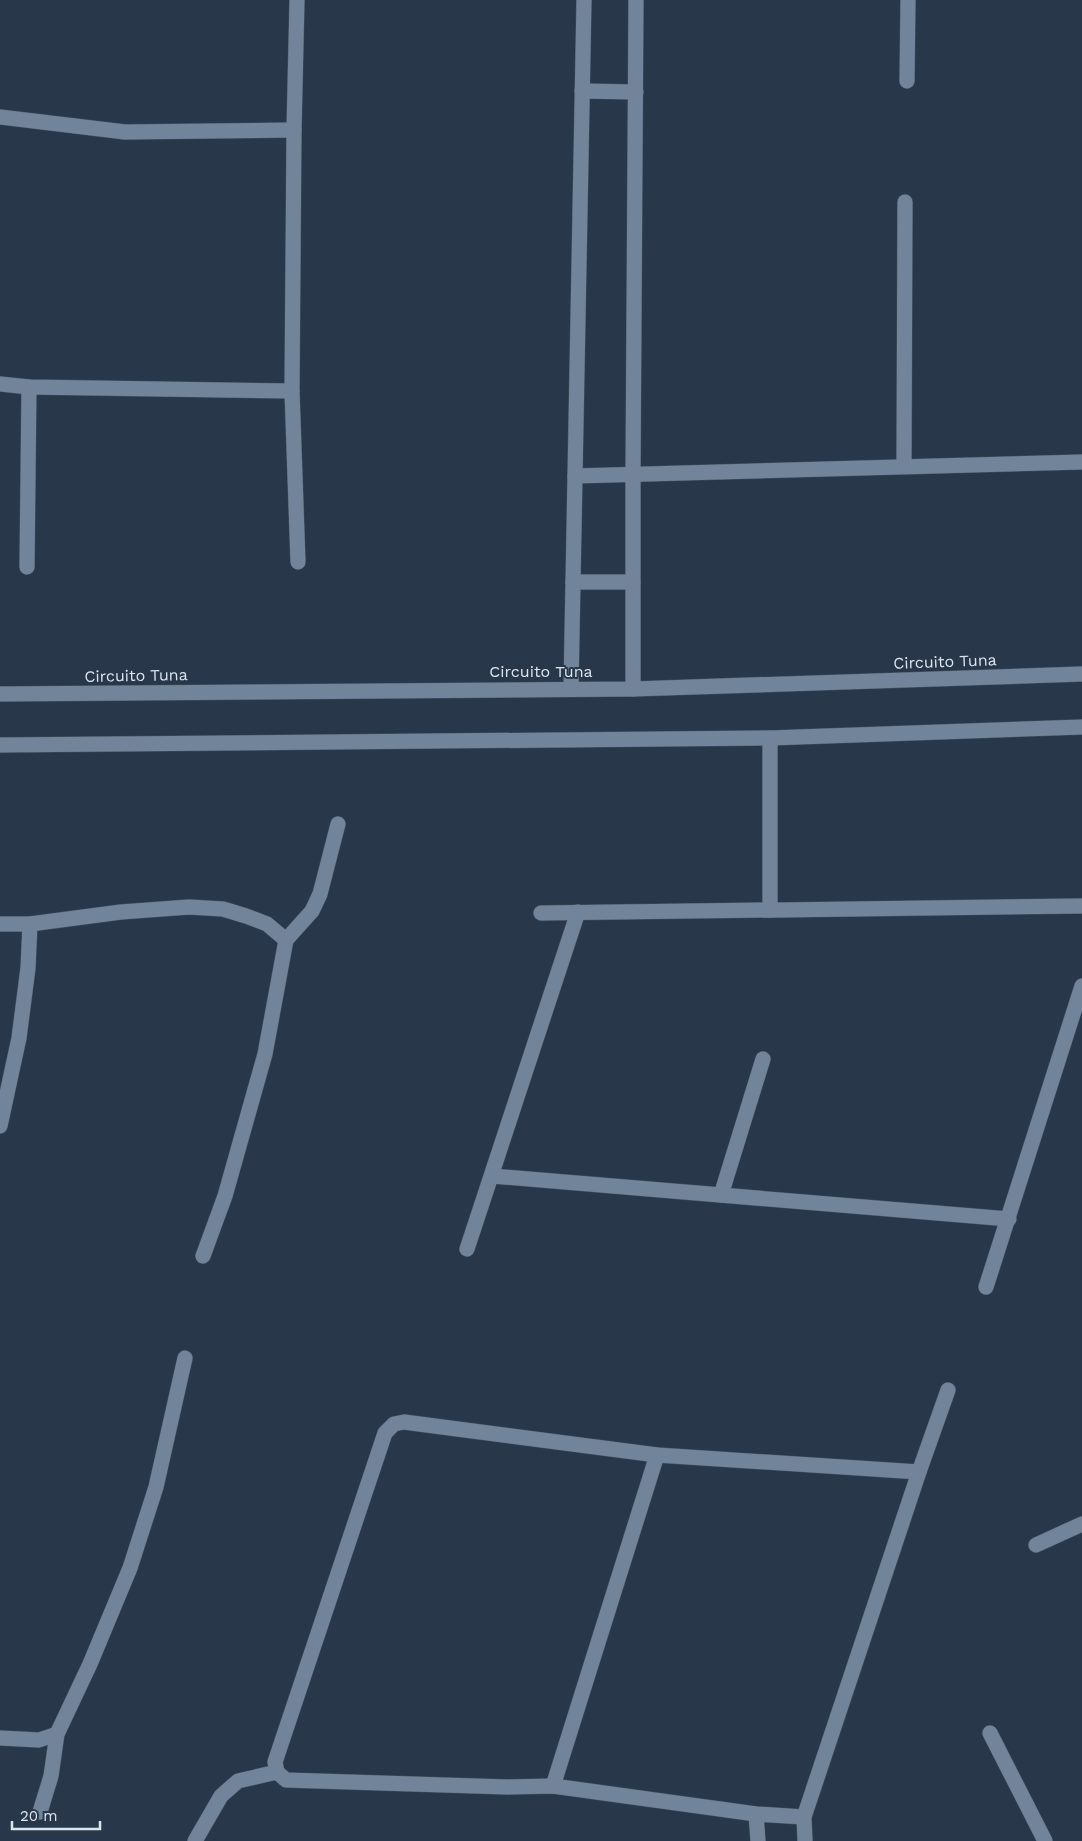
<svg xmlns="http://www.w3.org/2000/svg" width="1082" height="1841" viewBox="0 0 1082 1841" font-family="'Work Sans',sans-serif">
<rect width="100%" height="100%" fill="#283749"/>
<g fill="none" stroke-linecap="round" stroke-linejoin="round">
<g stroke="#455260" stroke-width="16">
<g id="minor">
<polyline points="297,0 294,130 292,391 298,562"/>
<polyline points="907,81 908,0"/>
<polyline points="582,91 636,92"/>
<polyline points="0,117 125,132 294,130"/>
<polyline points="0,384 29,387 292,391"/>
<polyline points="904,466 905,202"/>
<polyline points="575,476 1082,462"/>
<polyline points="27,567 29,387"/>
<polyline points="573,582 633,582"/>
<polyline points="571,688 584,0"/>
<polyline points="633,689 633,475 636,0"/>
<polyline points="0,694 633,689 1082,674"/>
<polyline points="770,738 770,910"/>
<polyline points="0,745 770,738 1082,727"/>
<polyline points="541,913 1082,906"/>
<polyline points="0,924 30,924 121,912 189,907 223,909 246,916 267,924 286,940"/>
<polyline points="0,1126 19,1038 28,968 30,924"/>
<polyline points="492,1176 1009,1219"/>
<polyline points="721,1195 763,1059"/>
<polyline points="467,1249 578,912"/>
<polyline points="203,1256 225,1196 265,1054 286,940 312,911 320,894 338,824"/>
<polyline points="986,1287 1082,986"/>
<polyline points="1036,1545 1082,1524"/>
<polyline points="990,1733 1045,1841"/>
<polyline points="0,1738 39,1740 57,1734"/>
<polyline points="553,1786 657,1455"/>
<polyline points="40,1812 51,1776 57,1734 90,1664 130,1568 156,1487 185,1358"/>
<polyline points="756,1814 758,1841"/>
<polyline points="804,1817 756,1814 553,1786 507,1787 286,1780 277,1772 275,1762 385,1433 394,1424 404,1422 657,1455 919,1472"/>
<polyline points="195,1841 221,1796 238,1781 277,1772"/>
<polyline points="805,1841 804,1817 919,1472 948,1390"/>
</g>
</g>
<use href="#minor" stroke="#728499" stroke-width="15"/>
</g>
<g text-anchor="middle" stroke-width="4" stroke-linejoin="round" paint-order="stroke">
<g font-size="16" fill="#dbe5f0" stroke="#283749">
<text transform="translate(945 661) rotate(-2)" y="6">Circuito Tuna</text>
<text x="541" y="677">Circuito Tuna</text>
<text transform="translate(136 675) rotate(-1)" y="6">Circuito Tuna</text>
</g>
</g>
<path d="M12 1821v8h88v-8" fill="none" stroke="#dbe5f0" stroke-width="2.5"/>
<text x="20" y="1821" font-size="15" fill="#dbe5f0" stroke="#283749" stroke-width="4" paint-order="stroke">20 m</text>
</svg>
